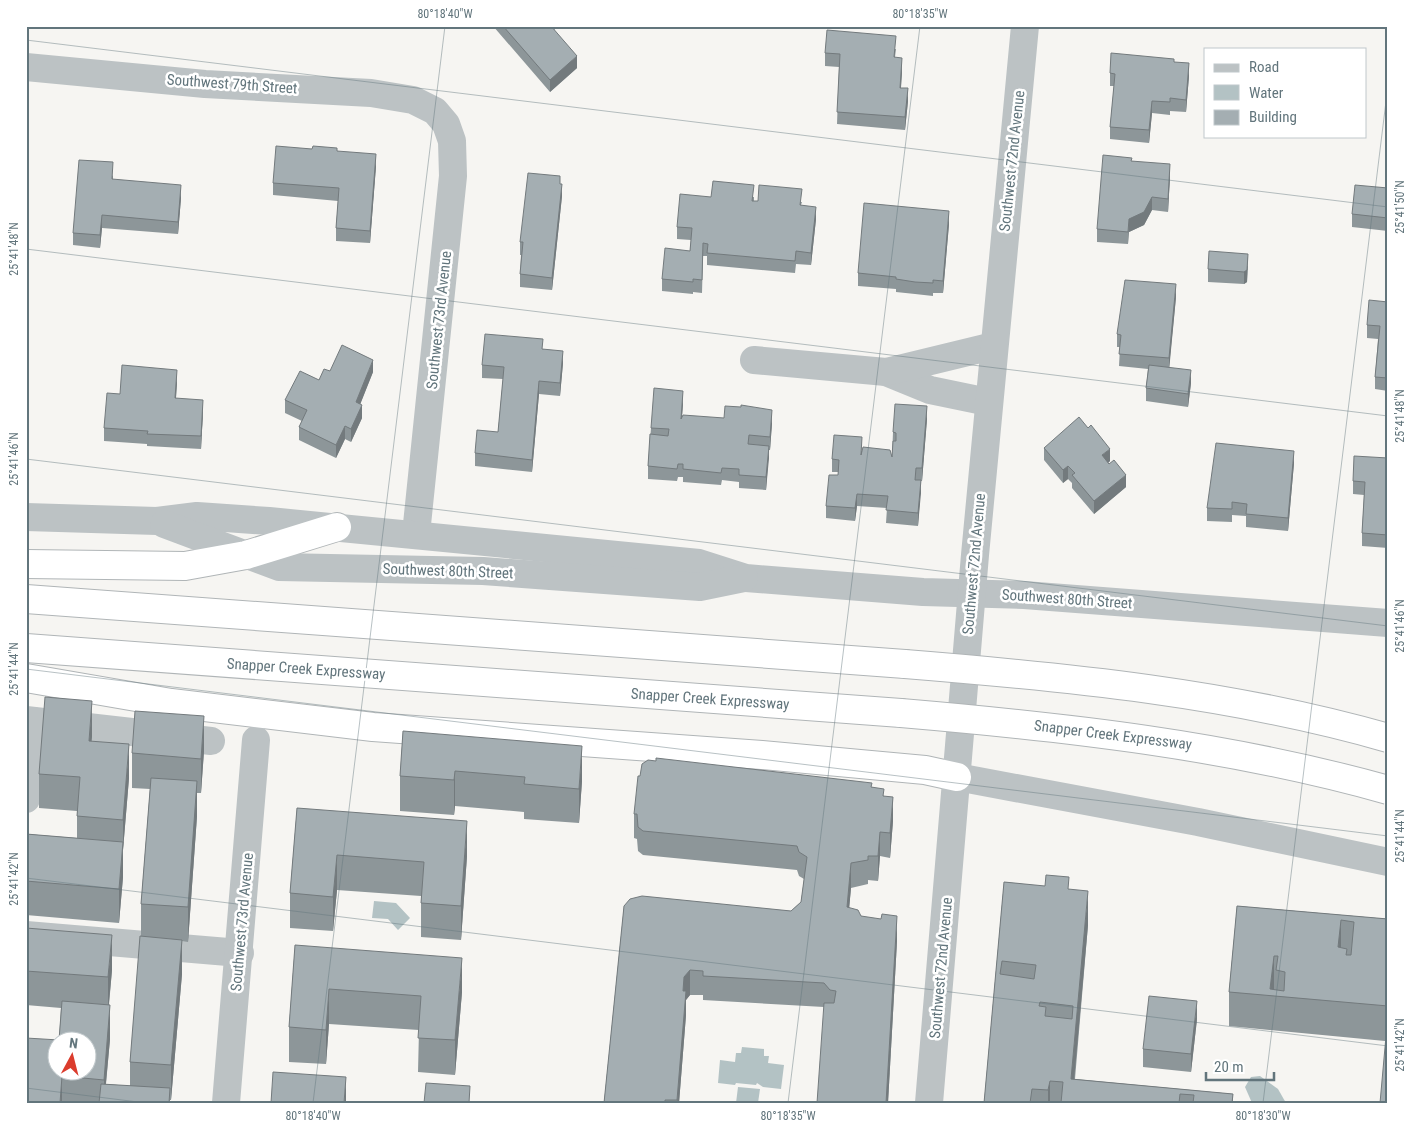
<svg xmlns="http://www.w3.org/2000/svg" width="1414" height="1129" viewBox="0 0 1414 1129" font-family="'Roboto Condensed',sans-serif">
<rect width="100%" height="100%" fill="#f6f5f2"/>
<g fill="#b3c2c4">
<polygon points="374,901 396,903 410,918 398,930 388,919 372,918"/>
<polygon points="742,1047 764,1049 764,1056 769,1056 768,1063 784,1065 781,1089 763,1087 757,1083 756,1085 736,1083 735,1085 718,1083 720,1060 735,1062 736,1053 741,1053"/>
<polygon points="1260,1076 1278,1089 1286,1103 1252,1103 1245,1087 1251,1077"/>
<polygon points="738,1087 760,1089 758,1103 736,1103"/>
</g>
<g fill="none" stroke-linecap="round" stroke-linejoin="round">
<g stroke="#b0b5b7" stroke-width="30">
<g id="highway">
<polyline points="26,564 185,566 246,555 337,527"/>
<polyline points="26,599 905,664"/>
<polyline points="26,648 901,713"/>
<polyline points="26,678 171,703 373,727 762,755 925,770 957,777"/>
</g>
</g>
<g stroke="#bcc2c4" stroke-width="28">
<polyline points="26,67 205,84 371,93 413,100 435,111 446,124 452,141 453,176 416,534"/>
<polyline points="754,360 886,372 930,390 988,402"/>
<polyline points="886,372 993,346"/>
<polyline points="26,517 157,521 197,516 269,521 699,563 746,578 923,592 1024,595 1388,623"/>
<polyline points="164,524 279,567 483,571 700,587 744,578"/>
<polyline points="26,720 211,741"/>
<polyline points="957,777 1198,822 1388,862"/>
<polyline points="26,799 33,721"/>
<polyline points="26,935 240,953"/>
<polyline points="226,1103 256,740"/>
<polyline points="929,1103 975,555 1025,26"/>
</g>
<use href="#highway" stroke="#fff" stroke-width="28"/>
<g stroke="#b0b5b7" stroke-width="30" stroke-linecap="butt">
<g id="highway-bridge">
<path d="M905,664C1067,677 1231,693 1388,738"/>
<path d="M901,713C1065,727 1228,745 1388,790"/>
</g>
</g>
<use href="#highway-bridge" stroke="#fff" stroke-width="28"/>
</g>
<g fill="#8d9699">
<polygon points="493,26 558,26 554,30 577,68 550,92"/>
<polygon points="1152,26 1165,26 1165,27"/>
<polygon points="896,49 895,57 902,71 901,88 908,101 905,130 837,124 839,67 825,66 825,53"/>
<polygon points="1174,62 1189,76 1186,112 1170,111 1170,115 1152,113 1149,143 1110,139 1110,127 1114,86 1110,86 1110,73"/>
<polygon points="1293,136 1318,136 1318,138"/>
<polygon points="337,151 376,166 370,243 336,241 336,228 338,201 273,195 273,183"/>
<polygon points="1132,161 1170,176 1168,212 1152,210 1144,225 1129,232 1128,244 1097,242 1097,229"/>
<polygon points="113,175 113,180 181,198 178,234 102,228 100,248 73,245 73,233"/>
<polygon points="560,184 562,196 552,290 520,287 520,274 521,255 520,255 520,242"/>
<polygon points="1388,188 1388,231 1352,227 1352,214"/>
<polygon points="711,197 754,197 754,201 802,202 801,205 816,219 811,265 796,264 795,273 707,265 707,256 703,256 702,293 693,292 693,294 662,291 662,279 690,251 691,240 677,239 677,227"/>
<polygon points="949,224 943,293 933,293 933,296 915,294 896,292 896,289 858,286 858,273"/>
<polygon points="1248,266 1247,282 1244,284 1208,282 1208,269"/>
<polygon points="1176,297 1169,367 1191,383 1188,407 1146,401 1146,388 1148,369 1119,366 1120,347 1117,347 1117,334"/>
<polygon points="1388,302 1388,391 1375,389 1375,377 1378,339 1367,338 1367,325"/>
<polygon points="543,349 563,363 560,396 539,394 532,472 475,466 475,453 498,432 503,379 482,378 482,365"/>
<polygon points="330,371 373,372 360,404 362,418 351,442 345,439 336,458 299,440 299,427 302,421 285,413 285,400 319,380"/>
<polygon points="177,382 176,398 203,412 201,449 147,446 147,444 104,441 104,428 120,394"/>
<polygon points="683,403 682,416 772,423 770,450 769,450 766,490 739,488 739,482 722,480 721,485 683,482 683,477 678,477 677,481 648,479 648,466 651,428"/>
<polygon points="927,419 922,481 921,481 918,526 886,523 887,508 857,506 855,521 826,518 826,506 838,475 838,472 832,472 832,459 862,451 892,457 893,432"/>
<polygon points="1044,448 1110,461 1108,463 1126,487 1094,514 1072,488 1072,483 1068,479 1063,483 1044,460"/>
<polygon points="1388,458 1388,548 1362,546 1362,533 1364,495 1353,494 1353,481"/>
<polygon points="1294,463 1288,531 1246,527 1246,516 1232,515 1232,522 1207,521 1207,508"/>
<polygon points="403,731 582,781 579,823 524,819 524,812 455,806 454,815 400,811 400,776"/>
<polygon points="92,736 91,741 129,778 123,850 123,877 119,923 26,915 26,834 77,838 77,811 39,808 39,774"/>
<polygon points="204,751 201,793 197,793 197,816 188,942 182,941 182,974 171,1100 170,1100 170,1103 26,1103 59,1040 61,1008 26,1005 26,928 112,970 109,1005 110,1039 106,1084 130,1086 130,1062 141,936 141,904 150,789 132,788 132,753"/>
<polygon points="872,787 884,796 893,821 890,858 880,856 878,881 868,880 868,884 851,888 849,908 897,941 888,1103 824,1007 703,1000 703,995 690,995 686,1000 686,1015 679,1103 604,1103 624,906 791,911 801,902 804,879 799,876 797,870 643,855 638,851 637,839 634,838 634,814"/>
<polygon points="297,808 467,856 461,940 421,937 421,896 337,890 333,931 290,928 290,893"/>
<polygon points="1004,882 1069,889 1088,925 1075,1079 1233,1094 1233,1103 984,1103"/>
<polygon points="1237,906 1388,919 1388,1103 1385,1041 1229,1026 1229,992"/>
<polygon points="295,945 462,992 455,1075 418,1072 419,1030 329,1024 326,1064 289,1062 289,1027"/>
<polygon points="1197,1019 1191,1072 1143,1067 1143,1049"/>
</g>
<g fill="#737a7d">
<polygon points="548,26 558,26 548,35"/>
<polygon points="577,56 577,68 550,92 550,80"/>
<polygon points="902,58 902,71 900,100 900,88"/>
<polygon points="1189,63 1189,76 1186,112 1186,100"/>
<polygon points="908,88 908,101 905,130 905,117"/>
<polygon points="1152,101 1152,113 1149,143 1149,130"/>
<polygon points="376,154 376,166 370,243 370,231"/>
<polygon points="1170,164 1170,176 1168,212 1168,199"/>
<polygon points="562,184 562,196 552,290 552,278"/>
<polygon points="181,185 181,198 178,234 178,222"/>
<polygon points="1152,197 1152,210 1144,225 1129,232 1128,244 1129,219"/>
<polygon points="816,207 816,219 811,265 811,253"/>
<polygon points="949,211 949,224 943,293 943,281"/>
<polygon points="102,215 102,228 100,248 100,235"/>
<polygon points="1248,254 1247,282 1244,284 1244,272"/>
<polygon points="1176,284 1176,297 1169,371 1169,358"/>
<polygon points="563,351 563,363 560,396 560,383"/>
<polygon points="373,360 373,372 356,415 356,402"/>
<polygon points="177,370 177,382 175,411 175,398"/>
<polygon points="1191,370 1191,383 1188,407 1188,394"/>
<polygon points="539,381 539,394 532,472 532,460"/>
<polygon points="683,391 683,403 681,431 681,419"/>
<polygon points="203,400 203,412 201,449 201,436"/>
<polygon points="362,405 362,418 351,442 351,429"/>
<polygon points="927,406 927,419 922,481 922,468"/>
<polygon points="772,410 772,423 770,450 770,437"/>
<polygon points="345,426 345,439 336,458 336,445"/>
<polygon points="769,446 769,458 766,490 766,477"/>
<polygon points="1110,449 1110,461 1102,468 1102,455"/>
<polygon points="1294,451 1294,463 1288,531 1288,518"/>
<polygon points="1068,466 1068,479 1063,483 1063,470"/>
<polygon points="1126,475 1126,487 1094,514 1094,501"/>
<polygon points="921,480 921,493 918,526 918,513"/>
<polygon points="857,494 857,506 855,521 855,508"/>
<polygon points="92,701 92,736 89,775 89,741"/>
<polygon points="204,716 204,751 201,793 201,759"/>
<polygon points="129,744 129,778 123,850 123,877 119,923 119,889 123,846 123,820"/>
<polygon points="582,746 582,781 579,823 579,789"/>
<polygon points="455,771 455,806 454,815 454,780"/>
<polygon points="197,781 197,816 188,942 188,907"/>
<polygon points="893,797 893,821 890,858 890,833"/>
<polygon points="467,821 467,856 461,940 461,906"/>
<polygon points="880,832 880,856 878,881 878,856"/>
<polygon points="337,855 337,890 333,931 333,897"/>
<polygon points="851,863 851,888 847,932 847,907"/>
<polygon points="1088,891 1088,925 1072,1103 1071,1079"/>
<polygon points="897,916 897,941 888,1103 886,1103"/>
<polygon points="1341,920 1341,955 1338,947"/>
<polygon points="112,935 112,970 108,1012 108,977"/>
<polygon points="182,940 182,974 171,1100 171,1065"/>
<polygon points="1274,956 1274,990 1270,989"/>
<polygon points="462,958 462,992 455,1075 455,1040"/>
<polygon points="690,970 690,995 686,1000 686,1015 679,1103 677,1103 685,1001 683,991 684,977"/>
<polygon points="329,989 329,1024 326,1064 326,1030"/>
<polygon points="1197,1001 1197,1019 1191,1072 1191,1054"/>
<polygon points="110,1005 110,1039 104,1103 104,1080"/>
<polygon points="62,1076 62,1103 60,1103"/>
<polygon points="346,1077 346,1103 344,1103"/>
<polygon points="1050,1081 1050,1103 1048,1103 1048,1090"/>
</g>
<g fill="#a4aeb2" stroke="#737a7d" fill-rule="evenodd">
<polygon points="503,26 551,26 577,56 550,80"/>
<polygon points="827,30 896,36 894,57 902,58 900,88 908,88 905,117 837,112 840,54 825,53"/>
<polygon points="1111,53 1174,59 1174,62 1189,63 1186,100 1170,98 1170,102 1152,101 1149,130 1110,127 1115,74 1110,73"/>
<polygon points="276,146 312,149 313,146 337,148 337,151 376,154 370,231 336,228 339,188 273,183"/>
<polygon points="1103,155 1132,158 1131,161 1170,164 1168,199 1152,197 1144,212 1129,219 1128,232 1097,229"/>
<polygon points="79,160 113,162 112,179 181,185 178,222 102,215 100,235 73,233"/>
<polygon points="528,173 560,176 560,184 562,184 552,278 520,274 523,242 520,242"/>
<polygon points="713,181 754,185 752,201 758,201 759,185 802,189 800,205 816,207 811,253 796,251 795,261 707,253 708,244 703,243 702,280 693,279 693,282 662,279 665,248 690,251 692,228 677,227 680,194 711,197"/>
<polygon points="1355,185 1388,188 1388,218 1352,214"/>
<polygon points="864,203 949,211 943,281 933,280 933,283 915,282 896,279 896,277 858,273"/>
<polygon points="1209,251 1248,254 1247,270 1244,272 1208,269"/>
<polygon points="1125,280 1176,284 1169,358 1119,354 1121,335 1117,334"/>
<polygon points="1369,300 1388,302 1388,378 1375,377 1380,326 1367,325"/>
<polygon points="485,334 543,339 542,349 563,351 560,383 539,381 532,460 475,453 477,430 498,432 504,367 482,365"/>
<polygon points="342,345 373,360 356,402 362,405 351,429 345,426 336,445 299,427 307,410 285,400 300,371 319,380 324,369 330,371"/>
<polygon points="122,365 177,370 175,398 203,400 201,436 147,434 148,431 104,428 107,393 120,394"/>
<polygon points="1149,365 1191,370 1188,394 1146,388"/>
<polygon points="654,388 683,391 681,419 683,415 724,418 725,406 741,407 741,405 772,410 770,437 749,435 748,444 769,446 766,477 739,475 739,469 722,468 721,473 683,469 683,464 678,464 677,469 648,466 650,434 668,436 669,429 651,428"/>
<polygon points="895,404 927,406 922,468 916,468 915,480 921,480 918,513 886,510 888,496 857,494 855,508 826,506 829,475 838,475 839,460 832,459 834,435 862,437 861,455 863,447 890,450 892,457 893,441 896,441 896,433 893,432"/>
<polygon points="1079,417 1088,428 1091,425 1110,449 1102,455 1109,464 1114,460 1126,475 1094,501 1072,475 1075,473 1068,466 1063,470 1044,448"/>
<polygon points="1216,443 1294,451 1288,518 1246,514 1247,504 1232,502 1232,509 1207,508"/>
<polygon points="1354,456 1388,458 1388,535 1362,533 1365,482 1353,481"/>
<polygon points="45,697 92,701 89,741 129,744 123,820 77,816 80,777 39,774"/>
<polygon points="135,711 204,716 201,759 132,753"/>
<polygon points="403,731 582,746 579,789 524,784 525,777 455,771 454,780 400,776"/>
<polygon points="656,758 872,783 871,787 884,789 883,796 893,797 890,833 880,832 878,856 868,856 868,860 851,863 847,907 858,910 861,916 881,919 882,914 897,916 886,1103 817,1103 824,1003 834,1003 836,991 830,990 824,983 703,976 703,971 690,970 684,977 683,991 686,991 677,1100 665,1100 665,1103 604,1103 624,906 630,899 642,896 791,911 801,902 807,857 799,852 797,846 643,831 638,827 637,814 634,814 638,776 640,776 642,764 648,760 656,761"/>
<polygon points="151,778 197,781 188,907 141,904"/>
<polygon points="297,808 467,821 461,906 421,903 424,862 337,855 333,897 290,893"/>
<polygon points="26,834 123,842 119,889 26,881"/>
<path d="M1046,875L1069,877L1068,889L1088,891L1071,1079L1233,1094L1232,1103H1193L1194,1095L1180,1094L1179,1103H1061L1063,1082L1050,1081L1048,1090L1032,1089L1030,1103H984L1004,882L1045,886ZM1002,961L1036,965L1034,979L1000,974ZM1040,1002L1073,1006L1072,1019L1045,1016L1046,1007L1039,1006Z"/>
<path d="M1237,906L1388,919V1006L1229,992ZM1341,920L1354,922L1351,955H1346L1347,949L1338,947ZM1274,956H1278L1276,970L1285,972L1284,991L1270,989Z"/>
<polygon points="26,928 112,935 108,977 26,971"/>
<polygon points="140,936 182,940 171,1065 130,1062"/>
<polygon points="295,945 462,958 455,1040 418,1038 421,996 329,989 326,1030 289,1027"/>
<polygon points="1149,996 1197,1001 1191,1054 1143,1049"/>
<path d="M62,1001L110,1005L104,1080L62,1076L60,1103H26V1038L59,1040ZM58,1042H88V1072H58Z"/>
<polygon points="1388,1014 1388,1103 1380,1103"/>
<polygon points="273,1072 346,1077 344,1103 271,1103"/>
<polygon points="426,1083 470,1086 469,1103 424,1103"/>
<polygon points="101,1084 170,1088 169,1103 99,1103"/>
</g>
<path fill="none" stroke="#62757c" stroke-width="1" stroke-opacity="0.45" d="M26,40L1388,207M26,249L1388,416M26,459L1388,626M26,669L1388,836M26,878L1388,1046M26,1088L146,1103M313,1103L445,26M788,1103L920,26M1263,1103L1388,85"/>
<g text-anchor="middle" stroke-width="5" stroke-linejoin="round" paint-order="stroke">
<g font-size="15" fill="#62757c" stroke="#fff">
<text transform="translate(232 84) rotate(4)" y="5">Southwest 79th Street</text>
<text transform="translate(1012 161) rotate(-84)" y="5">Southwest 72nd Avenue</text>
<text transform="translate(439 320) rotate(-84)" y="5">Southwest 73rd Avenue</text>
<text transform="translate(974 564) rotate(-85)" y="5">Southwest 72nd Avenue</text>
<text transform="translate(448 571) rotate(2)" y="5">Southwest 80th Street</text>
<text transform="translate(1067 599) rotate(4)" y="5">Southwest 80th Street</text>
<text transform="translate(306 669) rotate(4)" y="5">Snapper Creek Expressway</text>
<text transform="translate(710 699) rotate(4)" y="5">Snapper Creek Expressway</text>
<text transform="translate(1113 735) rotate(7)" y="5">Snapper Creek Expressway</text>
<text transform="translate(242 922) rotate(-85)" y="5">Southwest 73rd Avenue</text>
<text transform="translate(941 968) rotate(-85)" y="5">Southwest 72nd Avenue</text>
</g>
</g>
<rect width="1414" height="1129" fill="none" stroke="#ffffff" stroke-width="55"/>
<rect x="1204" y="48" width="162" height="90" fill="#ffffff" stroke="#c0c8cb"/>
<rect x="1214" y="64" width="25" height="8" fill="#bcc2c4" stroke="#c0c8cb"/>
<text x="1249" y="72" font-size="15" fill="#62757c">Road</text>
<rect x="1214" y="85" width="25" height="15" fill="#b3c2c4" stroke="#c0c8cb"/>
<text x="1249" y="98" font-size="15" fill="#62757c">Water</text>
<rect x="1214" y="110" width="25" height="15" fill="#a4aeb2" stroke="#c0c8cb"/>
<text x="1249" y="122" font-size="15" fill="#62757c">Building</text>
<g transform="translate(72 1056) rotate(7)"><circle r="24" fill="#ffffff" stroke="#c0c8cb"/>
<path d="M0-4L9 19L0 12L-9 19Z" fill="#db3c2d"/>
<text y="-8" font-size="14" font-weight="bold" text-anchor="middle" fill="#62757c">N</text>
</g>
<path d="M1206 1072v8h68v-8" fill="none" stroke="#62757c" stroke-width="2.5"/>
<text x="1214" y="1072" font-size="15" fill="#62757c" stroke="#ffffff" stroke-width="4" paint-order="stroke">20 m</text>
<rect x="28" y="28" width="1358" height="1074" fill="none" stroke="#62757c" stroke-width="2"/>
<g font-size="12" text-anchor="middle" fill="#62757c">
<text x="445" y="18">80°18'40"W</text>
<text x="920" y="18">80°18'35"W</text>
<text transform="translate(1400 207) rotate(-90)" y="4">25°41'50"N</text>
<text transform="translate(14 249) rotate(-90)" y="4">25°41'48"N</text>
<text transform="translate(1400 416) rotate(-90)" y="4">25°41'48"N</text>
<text transform="translate(14 459) rotate(-90)" y="4">25°41'46"N</text>
<text transform="translate(1400 626) rotate(-90)" y="4">25°41'46"N</text>
<text transform="translate(14 669) rotate(-90)" y="4">25°41'44"N</text>
<text transform="translate(1400 836) rotate(-90)" y="4">25°41'44"N</text>
<text transform="translate(14 879) rotate(-90)" y="4">25°41'42"N</text>
<text transform="translate(1400 1045) rotate(-90)" y="4">25°41'42"N</text>
<text x="313" y="1120">80°18'40"W</text>
<text x="788" y="1120">80°18'35"W</text>
<text x="1263" y="1120">80°18'30"W</text>
</g>
</svg>
